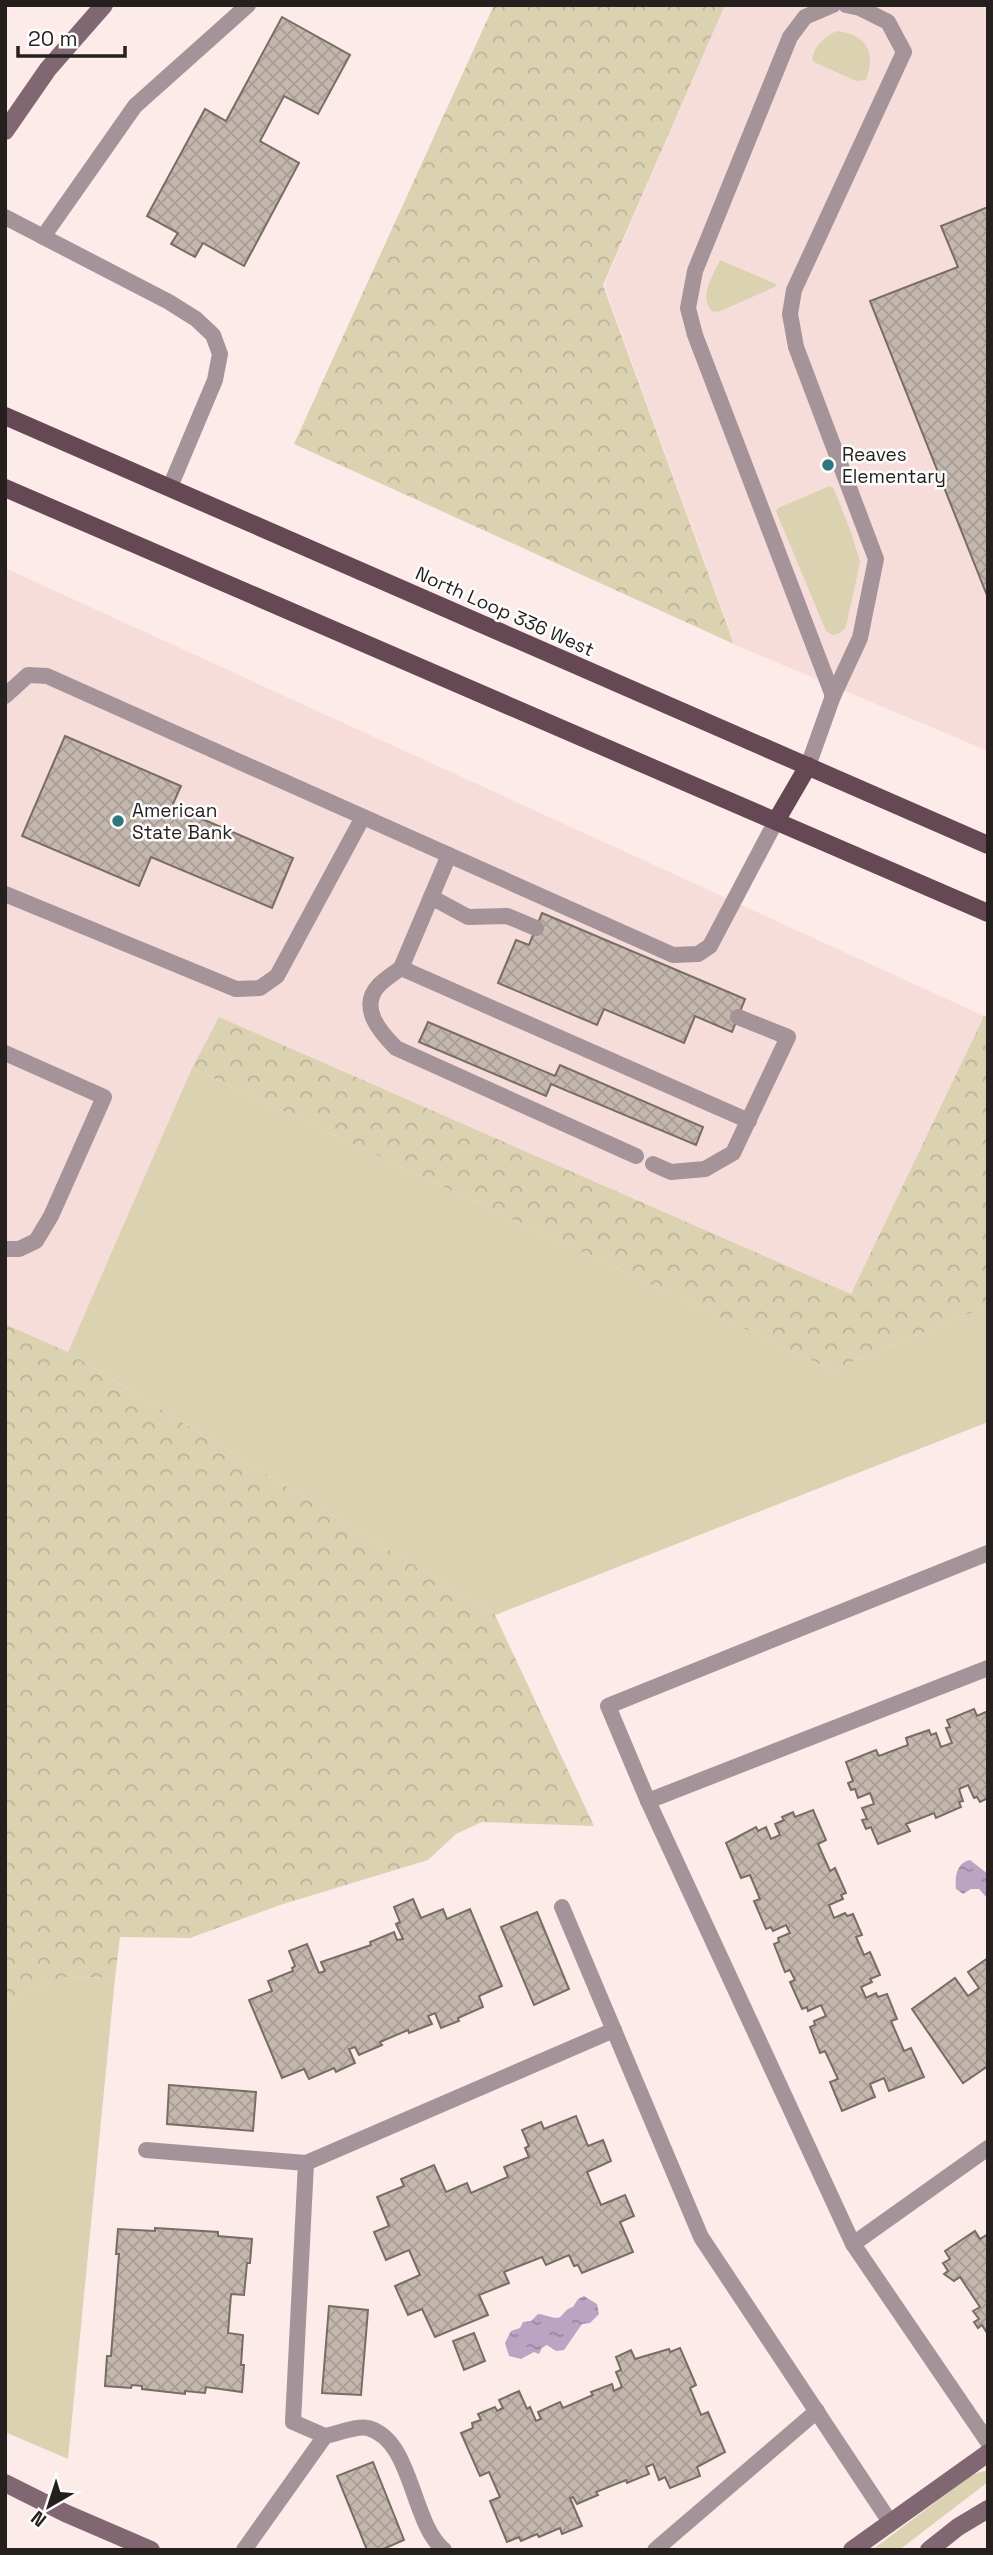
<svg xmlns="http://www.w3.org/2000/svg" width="993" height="2555" viewBox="0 0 993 2555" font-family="'Space Grotesk',sans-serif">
<defs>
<pattern id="forest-crowns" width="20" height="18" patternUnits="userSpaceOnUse" patternTransform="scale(1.75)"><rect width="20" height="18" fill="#dad2b1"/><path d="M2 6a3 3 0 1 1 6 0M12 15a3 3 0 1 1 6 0" fill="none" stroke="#bbb498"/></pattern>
<pattern id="water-ripples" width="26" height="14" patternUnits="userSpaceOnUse" patternTransform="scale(1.75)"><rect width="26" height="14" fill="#bba3c4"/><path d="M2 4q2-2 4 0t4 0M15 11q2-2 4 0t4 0" fill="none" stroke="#98849f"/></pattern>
<pattern id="building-cross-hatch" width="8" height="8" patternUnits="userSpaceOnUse" patternTransform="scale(1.75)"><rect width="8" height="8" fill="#c3b7ae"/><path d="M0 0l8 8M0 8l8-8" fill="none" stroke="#a79d95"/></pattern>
</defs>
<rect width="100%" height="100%" fill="#fcebe9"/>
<g fill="#f7ddda">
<polygon points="725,5 977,5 988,10 988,751 735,645 604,285"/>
<polygon points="5,568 984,1016 851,1294 219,1017 192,1068 68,1352 5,1324"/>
</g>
<g fill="#dad2b1">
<path d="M837,31C867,35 876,52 866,80L856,81L814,62L812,59C814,46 825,36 837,31Z"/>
<path d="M720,260L776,284L777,286L718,312L712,311C698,296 713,276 720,260Z"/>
<polygon points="830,486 834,489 852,535 860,562 846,627 840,633 833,635 826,631 776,511 778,508"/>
<polygon points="192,1068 832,1370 988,1306 988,1422 495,1615 68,1352"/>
<polygon points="61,1977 115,1978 68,2459 5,2432 5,2007 17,1996"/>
<polygon points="988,2470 988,2482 899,2550 872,2550 973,2474"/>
</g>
<g fill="url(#forest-crowns)">
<polygon points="494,5 725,5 603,285 734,644 294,444"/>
<polygon points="984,1016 988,1018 988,1306 832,1370 192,1068 219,1017 851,1294"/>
<polygon points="5,1324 68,1352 495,1615 594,1826 482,1822 456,1834 428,1860 280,1905 190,1938 120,1937 115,1978 61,1977 17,1996 5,2007"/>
</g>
<g fill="url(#water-ripples)">
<path d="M970,1860L988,1874V1899L979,1889H971L963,1894L956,1889C955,1877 956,1863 970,1860Z"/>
<path d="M584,2296L597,2304L599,2314L590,2323L582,2324L564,2350L556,2351L547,2345L542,2348L539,2354L534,2352L521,2359L509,2356L505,2343L511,2331L520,2328L523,2322L531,2321L538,2314C544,2314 555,2320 560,2317C566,2312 565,2309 573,2307L578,2299Z"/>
</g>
<g fill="url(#building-cross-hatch)" stroke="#786d64" stroke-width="2">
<polygon points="282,17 350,55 318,114 284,96 260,141 299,163 244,266 203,243 195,257 171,244 178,233 147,216 205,109 226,121"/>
<polygon points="988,207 988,598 870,301 958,267 941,226"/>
<polygon points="65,736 181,786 172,806 293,858 272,908 151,857 139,886 22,836"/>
<polygon points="542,913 745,999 732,1032 695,1016 684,1043 604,1009 597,1025 498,983 516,940 529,945"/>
<polygon points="428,1022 555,1076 560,1065 703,1127 696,1145 551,1084 546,1096 419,1042"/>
<polygon points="974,1709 977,1716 988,1711 988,1798 980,1802 977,1797 974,1798 968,1785 959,1789 963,1801 959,1802 961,1807 936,1818 934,1813 906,1824 910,1831 878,1844 871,1827 866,1829 862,1820 867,1819 862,1808 874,1804 870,1793 858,1798 855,1789 851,1790 848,1783 853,1781 846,1762 876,1750 879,1756 908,1745 906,1738 929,1730 931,1735 936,1733 941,1747 952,1743 946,1728 950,1727 947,1720"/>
<polygon points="813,1810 826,1840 818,1844 830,1871 835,1868 846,1893 841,1895 843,1899 829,1905 834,1918 845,1913 847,1916 853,1914 862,1935 856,1937 864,1955 870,1952 880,1975 870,1979 872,1982 861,1987 866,1998 876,1993 878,1997 887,1994 897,2019 891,2021 904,2051 911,2048 924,2077 889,2091 884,2078 870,2084 875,2097 842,2111 830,2082 838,2079 825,2051 820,2053 810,2027 815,2025 814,2021 826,2016 821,2005 808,2011 807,2007 802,2009 790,1982 795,1980 790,1970 785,1972 774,1944 779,1942 778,1938 790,1933 786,1925 773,1931 771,1927 766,1929 754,1901 760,1899 750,1875 741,1878 726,1843 756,1827 758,1831 766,1827 771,1839 780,1835 775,1824 784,1820 782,1817 793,1812 795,1817"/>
<polygon points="413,1899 421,1918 443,1909 447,1919 470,1909 502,1986 479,1996 483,2007 458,2018 459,2021 441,2028 435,2013 428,2016 432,2024 409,2033 408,2030 380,2042 382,2045 359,2055 355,2047 349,2049 355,2063 336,2072 334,2068 309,2079 304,2069 282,2078 249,2000 272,1991 268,1981 293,1971 292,1968 295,1966 289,1951 307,1944 319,1973 325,1971 321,1962 371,1945 370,1942 394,1932 397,1940 403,1939 396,1924 400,1922 394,1907"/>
<polygon points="537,1912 569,1989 534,2005 501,1927"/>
<polygon points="988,1958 988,2066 963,2083 912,2009 955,1978 968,1996 979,1988 968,1972"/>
<polygon points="169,2085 256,2092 253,2131 167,2124"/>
<polygon points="576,2116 588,2146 603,2140 611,2161 587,2172 601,2205 625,2195 634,2216 620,2222 633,2252 582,2273 578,2265 574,2266 569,2255 546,2265 542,2257 504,2272 509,2283 479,2295 488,2315 435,2337 422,2309 408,2315 395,2286 420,2275 409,2250 386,2260 374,2232 389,2226 377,2197 404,2186 401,2179 434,2165 446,2192 467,2183 471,2193 508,2177 504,2167 529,2157 525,2148 529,2146 522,2130 541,2122 544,2129"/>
<polygon points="155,2228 218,2232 218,2236 252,2239 250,2263 247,2263 244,2295 231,2294 228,2333 243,2335 241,2365 244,2365 242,2392 206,2387 205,2393 185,2391 185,2394 142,2389 142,2386 132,2385 131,2388 105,2386 107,2356 111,2356 119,2254 116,2254 118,2229 155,2231"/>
<polygon points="975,2231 980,2239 988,2234 987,2333 982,2325 978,2328 974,2322 979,2319 973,2311 980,2307 960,2277 954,2281 944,2274 948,2271 943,2263 950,2259 945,2251"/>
<polygon points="329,2306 368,2310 361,2395 322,2393"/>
<polygon points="474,2333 485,2361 464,2370 453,2341"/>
<polygon points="680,2348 696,2385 690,2388 701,2415 708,2412 725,2452 697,2467 700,2476 670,2488 665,2477 659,2480 653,2464 646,2467 649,2474 627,2483 626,2480 596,2492 598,2495 577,2504 573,2497 570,2498 582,2526 562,2534 560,2528 539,2537 537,2534 521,2541 519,2537 507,2542 490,2501 500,2497 489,2472 480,2476 461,2433 473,2428 472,2423 481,2420 478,2414 495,2407 497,2411 503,2408 499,2400 519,2391 527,2409 530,2407 536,2421 541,2419 538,2412 560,2402 563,2408 593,2395 591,2392 612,2384 614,2391 622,2387 616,2372 621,2370 616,2357 631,2350 635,2359 669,2349 670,2352"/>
<polygon points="373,2462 404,2540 381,2550 367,2550 337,2476"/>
</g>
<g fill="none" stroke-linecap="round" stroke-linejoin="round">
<g stroke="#a5939a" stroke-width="16">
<polyline points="5,217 169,302 196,319 213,335 220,354 215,380 170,487"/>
<polyline points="43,237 135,106 248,5"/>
<polyline points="5,696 28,675 47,676 673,955 698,954 710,946 776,821"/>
<polyline points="833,696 695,335 688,308 695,271 790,37 805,17 833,5"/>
<polyline points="808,766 833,696 860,638 876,559 796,347 790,314 794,290 904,52 888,22 860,8 846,5"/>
<polyline points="449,855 401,968 749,1121"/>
<polyline points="5,894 236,989 260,988 277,976 363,817"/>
<polyline points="431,897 468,917 507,916 536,928"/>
<path d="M401,968C394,973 385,979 379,985C358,1007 380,1032 396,1048L636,1156"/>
<polyline points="5,1053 104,1097 51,1216 36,1241 19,1249 5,1249"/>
<polyline points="653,1164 671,1172 705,1169 733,1153 788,1037 738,1017"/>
<polyline points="988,1553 608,1706 648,1801 853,2244 988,2442"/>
<polyline points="648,1801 988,1668"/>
<polyline points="562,1907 701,2237 890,2522"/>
<polyline points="146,2150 306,2163 614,2030"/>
<polyline points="853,2244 988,2148"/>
<path d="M325,2436C337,2434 357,2425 368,2428C413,2440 411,2523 444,2550"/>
<polyline points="244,2550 325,2436 293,2422 306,2163"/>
<polyline points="655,2550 817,2411"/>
</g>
<g stroke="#816772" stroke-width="18">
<polyline points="5,131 48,69 104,5"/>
<polyline points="5,2483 65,2513 151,2550"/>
<polyline points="852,2550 988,2453"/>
<polyline points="929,2550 958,2527 988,2509"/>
</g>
<g stroke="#664855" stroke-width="18">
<polyline points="5,416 988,845"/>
<polyline points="5,488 988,913"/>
<polyline points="776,821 808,766"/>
</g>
</g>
<g fill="#2e787b" stroke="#fdfdfd" stroke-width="2.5">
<circle cx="828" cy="465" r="7"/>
<circle cx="118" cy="821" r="7"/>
</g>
<g text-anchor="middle" stroke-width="5" stroke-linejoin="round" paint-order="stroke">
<g font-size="19" fill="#251f1e" stroke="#fdfdfd" text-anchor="start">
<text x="842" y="461">Reaves<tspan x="842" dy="22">Elementary</tspan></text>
<text x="132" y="817">American<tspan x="132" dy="22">State Bank</tspan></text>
</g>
<g font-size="19" fill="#251f1e" stroke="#fdfdfd">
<text transform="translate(505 611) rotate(24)" y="7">North Loop 336 West</text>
</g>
</g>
<rect width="993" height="2555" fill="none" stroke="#251f1e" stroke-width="14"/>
<g transform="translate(49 2506) rotate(219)" stroke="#fdfdfd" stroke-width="5" paint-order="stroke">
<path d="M0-5L12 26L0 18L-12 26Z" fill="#251f1e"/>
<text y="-10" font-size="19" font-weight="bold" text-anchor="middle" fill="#251f1e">N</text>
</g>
<path d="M18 46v10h107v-10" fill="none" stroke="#251f1e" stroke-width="3.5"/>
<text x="28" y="46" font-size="21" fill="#251f1e" stroke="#fdfdfd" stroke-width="5" paint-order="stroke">20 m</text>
</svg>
